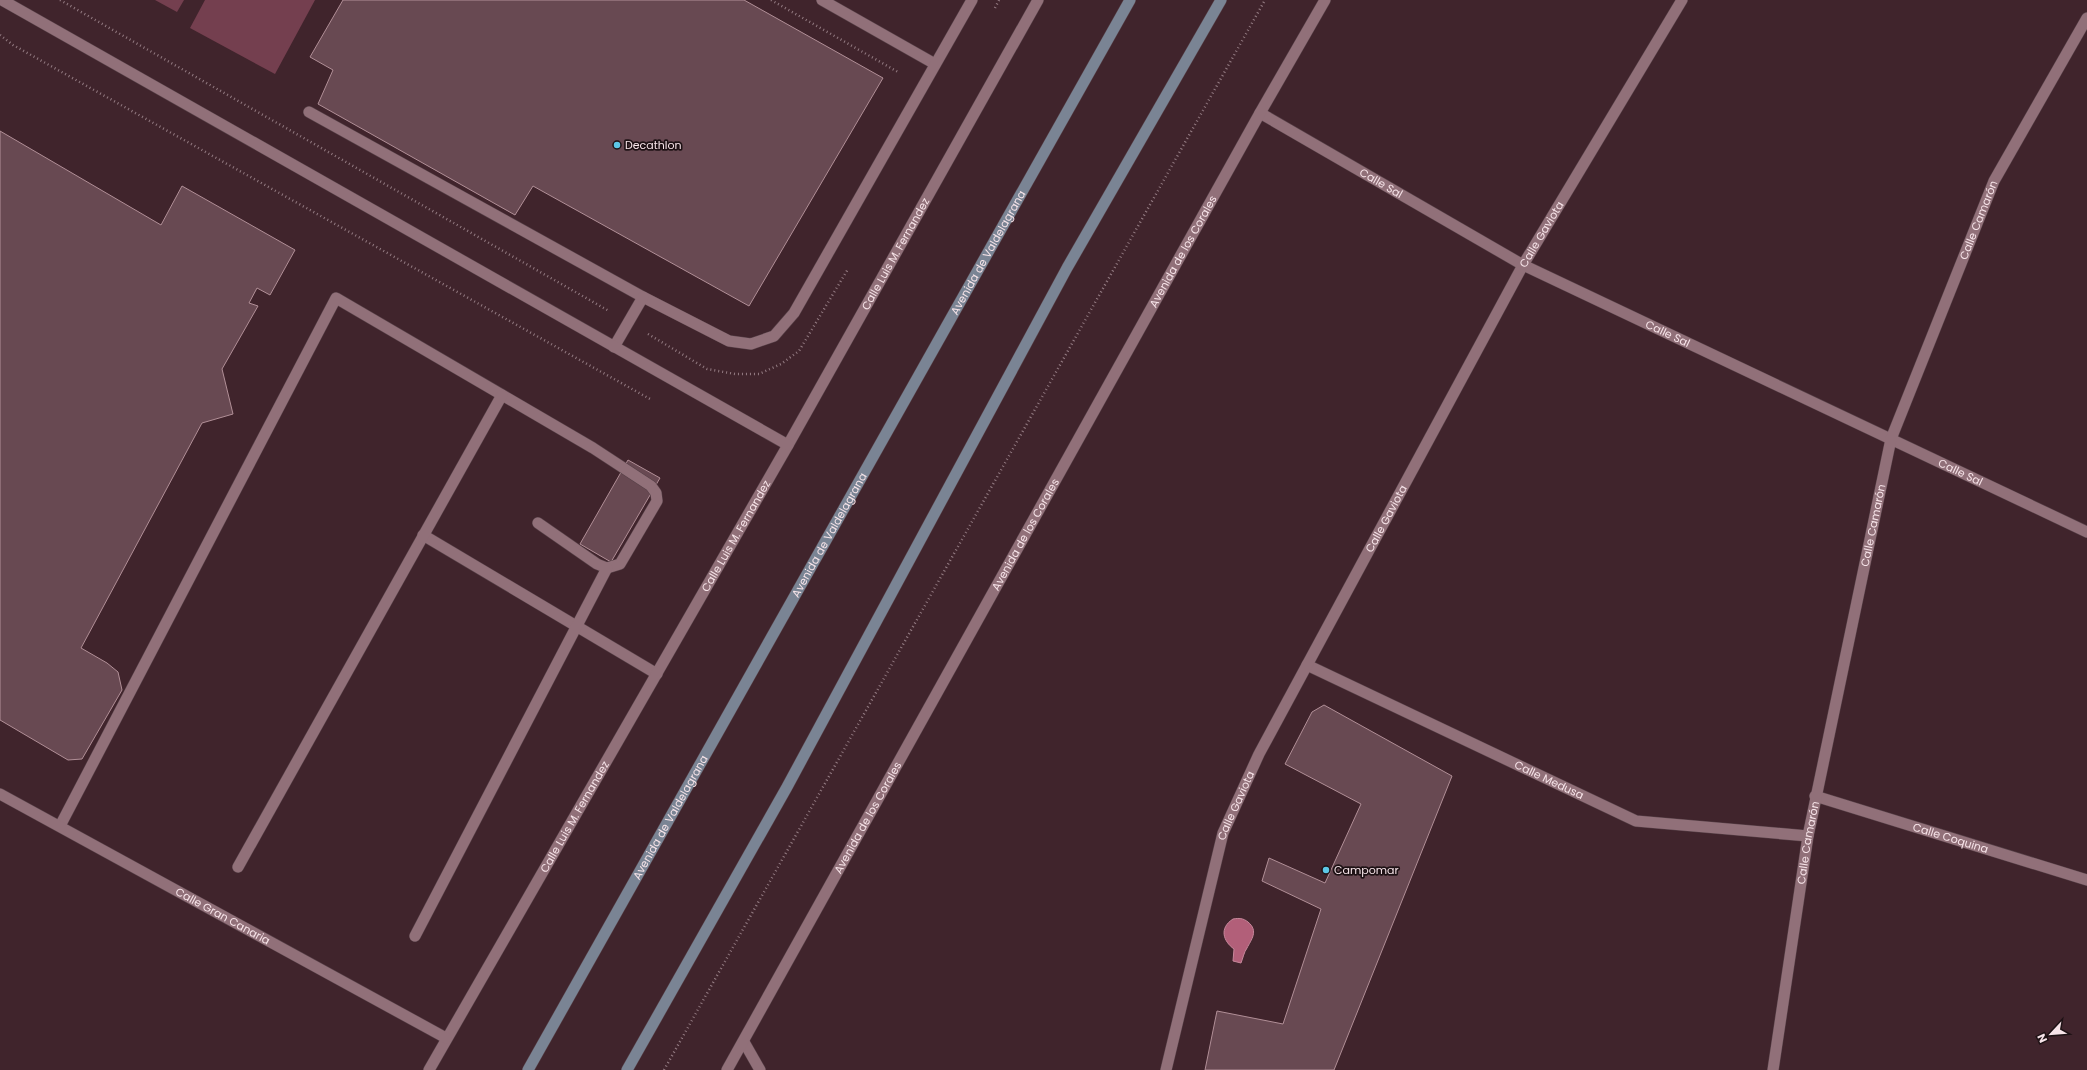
<svg xmlns="http://www.w3.org/2000/svg" width="2087" height="1070" viewBox="0 0 2087 1070" font-family="Poppins,sans-serif">
<rect width="100%" height="100%" fill="#40242c"/>
<g fill="#743f4f">
<polygon points="155,0 184,0 177,12"/>
<polygon points="205,0 315,0 275,74 190,28"/>
</g>
<path fill="#b25f79" stroke="#c7879b" d="M1233,919C1239,918 1243,918 1248,922C1259,931 1251,940 1247,948C1244,952 1243,958 1241,963L1233,961L1234,949C1223,941 1219,928 1233,919Z"/>
<g fill="#684952" stroke="#b18f97">
<polygon points="343,0 744,0 883,78 749,306 533,186 515,215 318,104 333,70 310,57"/>
<polygon points="0,131 161,225 182,186 295,250 270,295 257,288 249,303 258,306 222,369 233,414 202,423 81,648 107,663 118,672 122,690 82,759 68,760 0,720"/>
<polygon points="628,460 660,478 611,562 580,544"/>
<polygon points="1324,705 1452,776 1334,1070 1205,1070 1217,1011 1283,1024 1321,909 1262,881 1269,858 1325,883 1361,804 1285,764 1312,712"/>
</g>
<g fill="none" stroke-linecap="round" stroke-linejoin="round">
<g stroke="#574148" stroke-width="12">
<g id="service">
<polyline points="822,0 935,64"/>
<polyline points="309,112 643,297 729,341 751,344 774,336 794,313 972,0"/>
<polyline points="614,347 643,297"/>
<polyline points="423,535 657,674"/>
<polyline points="60,826 336,298 593,448 651,486 656,493 657,501 620,564 607,568"/>
<polyline points="238,867 502,395"/>
<polyline points="415,936 607,568 597,564 538,523"/>
<path id="s1" d="M429,1070L788,445L1038,0"/>
</g>
</g>
<g stroke="#574148" stroke-width="12">
<g id="minor">
<polyline points="2,0 788,445"/>
<path id="s2" d="M1260,113L1523,265L2087,532"/>
<path id="s3" d="M1307,665L1636,821L1808,836"/>
<path id="s4" d="M0,794L446,1038"/>
<path id="s5" d="M1815,796L2087,880"/>
<polyline points="744,1042 760,1070"/>
<path id="s6" d="M727,1070L1260,113L1325,0"/>
<path id="s7" d="M1166,1070L1223,833L1259,754L1523,265L1682,0"/>
<path id="s8" d="M1773,1070L1808,836L1891,439L1994,181L2087,18"/>
</g>
</g>
<g stroke="#574148" stroke-width="12">
<g id="secondary">
<path id="s9" d="M528,1070L1130,0"/>
<polyline points="627,1070 787,787 1067,268 1221,0"/>
</g>
</g>
<g stroke="#937b82" stroke-width="2.5" stroke-dasharray="1 3" stroke-linecap="butt">
<polyline points="60,0 609,311"/>
<polyline points="771,0 898,72"/>
<polyline points="995,8 999,0"/>
<polyline points="0,35 13,45 650,399"/>
<polyline points="648,334 707,369 735,374 759,374 781,364 799,351 848,269"/>
<polyline points="664,1070 1265,0"/>
</g>
<use href="#service" stroke="#917079" stroke-width="11"/>
<use href="#minor" stroke="#917079" stroke-width="11"/>
<use href="#secondary" stroke="#7a8494" stroke-width="11"/>
</g>
<g fill="#5cc7e7" stroke="#1e1215" stroke-width="1.5">
<circle cx="617" cy="145" r="4"/>
<circle cx="1326" cy="870" r="4"/>
</g>
<g text-anchor="middle" stroke-width="3.5" stroke-linejoin="round" paint-order="stroke">
<g font-size="11" fill="#f7e4e9" stroke="#1e1215" text-anchor="start">
<text x="625" y="149">Decathlon</text>
<text x="1334" y="874">Campomar</text>
</g>
<g font-size="11" fill="#f7e4e9" stroke="#1e1215">
<text dy="4" stroke="none"><textPath href="#s2" startOffset="140">Calle Sal</textPath></text>
<text dy="4" stroke="none"><textPath href="#s8" startOffset="878">Calle Camarón</textPath></text>
<text dy="4" stroke="none"><textPath href="#s7" startOffset="922">Calle Gaviota</textPath></text>
<text dy="4" stroke="none"><textPath href="#s6" startOffset="937">Avenida de los Corales</textPath></text>
<text dy="4" stroke="none"><textPath href="#s9" startOffset="938">Avenida de Valdelagrana</textPath></text>
<text dy="4" stroke="none"><textPath href="#s1" startOffset="940">Calle Luis M. Fernandez</textPath></text>
<text dy="4" stroke="none"><textPath href="#s2" startOffset="464">Calle Sal</textPath></text>
<text dy="4" stroke="none"><textPath href="#s2" startOffset="788">Calle Sal</textPath></text>
<text dy="4" stroke="none"><textPath href="#s7" startOffset="598">Calle Gaviota</textPath></text>
<text dy="4" stroke="none"><textPath href="#s8" startOffset="554">Calle Camarón</textPath></text>
<text dy="4" stroke="none"><textPath href="#s9" startOffset="614">Avenida de Valdelagrana</textPath></text>
<text dy="4" stroke="none"><textPath href="#s6" startOffset="613">Avenida de los Corales</textPath></text>
<text dy="4" stroke="none"><textPath href="#s1" startOffset="616">Calle Luis M. Fernandez</textPath></text>
<text dy="4" stroke="none"><textPath href="#s3" startOffset="268">Calle Medusa</textPath></text>
<text dy="4" stroke="none"><textPath href="#s7" startOffset="274">Calle Gaviota</textPath></text>
<text dy="4" stroke="none"><textPath href="#s1" startOffset="292">Calle Luis M. Fernandez</textPath></text>
<text dy="4" stroke="none"><textPath href="#s9" startOffset="290">Avenida de Valdelagrana</textPath></text>
<text dy="4" stroke="none"><textPath href="#s6" startOffset="289">Avenida de los Corales</textPath></text>
<text dy="4" stroke="none"><textPath href="#s5" startOffset="142">Calle Coquina</textPath></text>
<text dy="4" stroke="none"><textPath href="#s8" startOffset="230">Calle Camarón</textPath></text>
<text dy="4" stroke="none"><textPath href="#s4" startOffset="254">Calle Gran Canaria</textPath></text>
</g>
</g>
<g transform="translate(2051 1034) rotate(244)" stroke="#1e1215" stroke-width="3" paint-order="stroke">
<path d="M0-3L7 15L0 10L-7 15Z" fill="#f7e4e9"/>
<text y="-6" font-size="11" font-weight="bold" text-anchor="middle" fill="#f7e4e9">N</text>
</g>
</svg>
